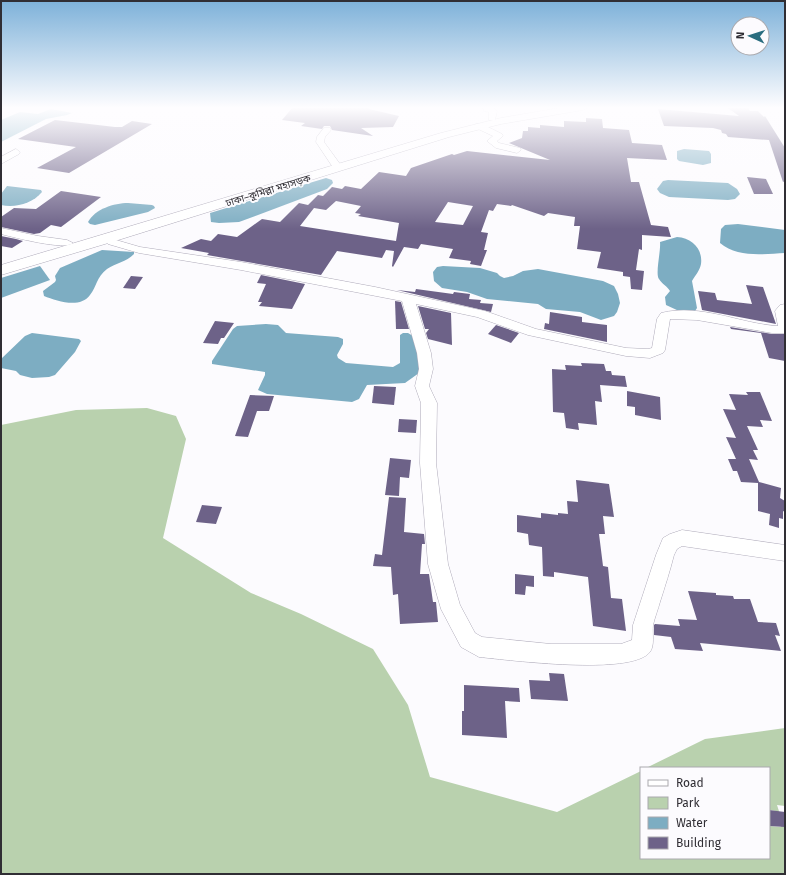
<svg xmlns="http://www.w3.org/2000/svg" width="786" height="875" viewBox="0 0 786 875" font-family="'Fira Sans','Noto Sans Bengali',sans-serif">
<rect width="100%" height="100%" fill="#fcfbfe"/>
<polygon fill="#b9d1ae" points="147,408 176,416 186,439 163,538 251,593 301,614 373,649 408,705 430,777 557,812 641,771 641,858 769,858 769,826 781,827 776,811 769,810 769,768 646,768 705,739 785,728 785,806 777,805 785,830 785,874 1,874 1,425 76,410"/>
<g fill="#7dadc2">
<polygon points="51,109 72,113 67,115 46,119 1,142 1,120 20,112 38,114"/>
<polygon points="684,149 709,151 711,154 711,163 703,165 679,161 677,159 677,151"/>
<polygon points="326,178 332,180 333,183 327,189 239,222 219,223 211,222 210,213"/>
<polygon points="668,180 728,183 737,189 740,194 735,199 728,200 669,197 660,193 657,189 663,181"/>
<path d="M7,186L41,190L42,192C32,204 15,208 1,205V194Z"/>
<path d="M128,203L152,205L154,206L155,208L148,212L95,225L90,224L88,222C95,209 114,203 128,203Z"/>
<path d="M738,224L785,230V253C764,254 737,258 720,243L721,229L725,225Z"/>
<path d="M677,237C692,238 703,249 701,264C700,270 695,276 692,281L697,308L695,311H679L666,305L665,297L670,291C667,286 662,284 659,279C655,274 661,251 660,242Z"/>
<path d="M102,250L134,252V254C126,262 116,263 107,269C96,278 97,286 90,295C80,309 57,301 44,296L43,291L55,282L56,280L55,276L60,268Z"/>
<polygon points="40,266 50,280 1,298 1,278"/>
<polygon points="443,266 480,268 497,273 500,276 504,278 513,276 523,271 538,269 603,281 614,286 618,294 620,303 617,312 614,316 601,320 580,312 546,309 538,304 487,299 467,292 442,288 434,281 433,272 437,267"/>
<polygon points="266,324 278,325 286,333 338,337 343,339 343,344 337,355 338,358 346,363 393,367 400,363 400,335 403,333 408,333 413,336 422,361 419,373 405,383 367,385 359,399 352,402 267,394 258,390 265,375 265,372 212,364 212,361 233,329 237,326"/>
<polygon points="32,333 79,339 81,341 75,352 55,375 49,377 32,378 20,375 16,371 1,368 1,359 25,336"/>
</g>
<g fill="#6d6288" fill-rule="evenodd">
<polygon points="293,107 371,107 369,109 399,116 393,127 361,128 373,136 332,130 330,126 324,126 322,129 301,126 305,123 282,120"/>
<polygon points="728,108 748,108 750,111 758,111 764,117 765,116 785,148 785,181 783,182 769,140 728,137 726,134 722,133 721,130 713,128 664,126 658,109 739,116"/>
<path d="M586,118L602,119L603,128L629,130L632,143L662,145L667,160L627,158L631,182H639L651,225L668,227L671,237L642,235V250L639,249L636,270L644,271L642,290L631,289L630,277L623,276V272L597,268L601,252L577,249L580,226H574L575,217L548,213L544,216L512,205L511,206L497,204L493,211L489,210L481,232L488,233L484,250H487L481,266L470,264L471,261L449,258L453,249L421,244L418,249L404,247L393,267L392,266L394,251L386,250L382,258L337,251L321,275L207,255L209,253L181,248L201,239L211,241L218,234L237,237L262,219L280,222L299,203L308,205L318,195L323,196L332,187L342,189L345,186L361,189L379,172L406,176L411,168L452,154L454,155L467,151L550,160L509,143L522,138L523,131H528V127L540,128V125L564,127V121L586,122ZM336,201L361,206L355,213L361,214L358,216L399,223L396,241L300,226L314,208L326,210ZM448,202L473,206L463,225L435,222Z"/>
<polygon points="55,120 115,127 122,127 132,121 152,124 69,173 37,168 76,147 18,139"/>
<polygon points="747,177 766,179 773,194 754,194"/>
<polygon points="61,191 101,197 61,227 51,225 40,233 34,234 1,227 1,217 14,208 36,209"/>
<polygon points="1,236 16,239 23,241 12,248 1,246"/>
<polygon points="261,275 305,284 292,309 259,306 262,302 258,302 266,284 257,283"/>
<polygon points="131,276 143,277 135,289 123,288"/>
<polygon points="746,285 763,287 776,324 702,310 698,291 715,293 717,300 752,304"/>
<polygon points="416,289 453,294 454,292 470,294 469,299 481,300 480,303 493,304 491,312 397,290 415,292"/>
<polygon points="395,301 401,302 409,329 396,329"/>
<polygon points="418,306 451,313 452,345 428,339 426,333 429,329 425,329"/>
<polygon points="550,312 582,317 582,322 607,325 607,342 544,329 545,323 549,324"/>
<polygon points="215,321 234,323 224,338 221,338 218,344 203,343"/>
<polygon points="496,325 519,333 511,343 488,334"/>
<polygon points="730,327 772,334 785,334 785,361 769,358 761,333 731,329"/>
<polygon points="581,363 604,364 606,371 611,371 612,375 625,376 627,387 600,385 602,402 595,401 597,425 578,423 579,430 566,428 564,413 553,412 552,369 566,370 565,365 582,366"/>
<polygon points="374,386 396,387 394,405 372,403"/>
<polygon points="627,391 660,397 661,420 635,415 635,407 627,406"/>
<polygon points="746,392 760,392 772,421 760,420 763,427 747,426 758,450 753,450 758,460 749,459 759,482 781,488 780,498 785,501 785,512 783,511 783,519 779,518 779,528 769,525 770,514 758,511 758,483 741,482 737,471 733,471 728,459 736,459 726,437 736,438 723,409 736,410 729,394 748,395"/>
<polygon points="250,395 274,396 269,411 257,411 248,437 235,436"/>
<polygon points="399,419 417,420 416,433 398,432"/>
<polygon points="390,458 411,460 409,478 400,477 399,496 385,495"/>
<polygon points="576,480 609,484 614,517 603,516 605,534 599,534 603,566 608,567 611,598 622,599 626,631 593,626 588,577 554,572 554,577 543,576 542,547 529,545 528,534 517,532 517,515 541,518 541,513 558,515 558,513 568,514 567,501 578,502"/>
<polygon points="389,497 406,498 404,532 424,534 425,544 422,544 420,574 429,574 433,602 436,602 438,622 400,624 398,594 393,595 391,567 373,566 375,554 382,555"/>
<polygon points="202,505 222,507 216,524 196,522"/>
<polygon points="515,574 534,576 534,587 526,586 525,595 515,594"/>
<polygon points="688,591 716,593 716,595 733,596 734,599 750,599 758,622 776,623 780,636 775,635 781,651 700,643 703,651 675,649 671,637 654,635 654,625 655,624 680,626 678,619 697,620"/>
<polygon points="549,673 564,674 568,701 531,699 529,680 550,681"/>
<polygon points="464,685 519,688 520,702 505,701 507,738 462,735 462,711 464,711"/>
<polygon points="769,810 785,812 785,827 769,826"/>
</g>
<g fill="none" stroke-linecap="round" stroke-linejoin="round">
<g stroke="#afabba" stroke-width="1">
<g id="minor">
<path d="M483,107C488,106 494,107 497,111L495,120H489V112L484,111Z"/>
<polygon points="476,124 482,124 502,134 503,136 497,141 499,143 520,148 521,150 517,153 496,148 487,141 493,136 476,128 475,126"/>
<polygon points="324,128 330,128 331,130 325,137 324,142 340,164 338,166 332,166 316,142 317,137"/>
<polygon points="16,149 20,152 19,154 1,164 1,157"/>
<path d="M1,228L38,236L67,240L73,243C66,251 13,237 1,234Z"/>
<path d="M110,235L114,236L116,240L140,247L241,262L375,287L485,311L536,329L626,348L648,349L652,348L657,319L661,313C701,303 740,324 778,326L775,311L780,305L785,304V333H772L697,320L670,319L665,350L663,353L650,358L626,356L528,335L477,317L416,304L431,353L433,369L429,386L437,403L436,463L448,564L460,605L475,633L482,637L551,644H621L632,640L633,625L656,555L663,538L670,534L682,530L785,545V561L682,546L677,549L674,555C670,571 665,586 660,602C658,609 655,617 653,625C652,634 655,645 650,652C631,676 510,660 479,657L461,647L441,609L428,564L420,463L421,403L415,386L419,369L417,353L402,301L241,270L139,253L108,244L104,238Z"/>
</g>
</g>
<g stroke="#afabba" stroke-width="1">
<polygon id="highway" points="566,107 588,107 583,110 501,124 449,137 115,241 1,275 1,265 441,133 501,118"/>
</g>
<use href="#minor" fill="#fff" fill-rule="evenodd"/>
<use href="#highway" fill="#fff" fill-rule="evenodd"/>
</g>
<linearGradient id="sky" x2="0" y2="1"><stop stop-color="#7db1d9"/><stop offset="0.47" stop-color="#fefdff"/><stop offset="1" stop-color="#fefdff" stop-opacity="0"/></linearGradient>
<rect width="786" height="229" fill="url(#sky)"/>
<g text-anchor="middle" stroke-width="4" stroke-linejoin="round" paint-order="stroke">
<g font-size="10" fill="#302e34" stroke="#fcfbfe">
<text transform="translate(268 190) rotate(-17)" y="4">ঢাকা–কুমিল্লা মহাসড়ক</text>
</g>
</g>
<rect width="786" height="875" fill="none" stroke="#302e34" stroke-width="4"/>
<rect x="640" y="767" width="130" height="92" fill="#fcfbfe" stroke="#aaa9ad"/>
<rect x="648" y="780" width="20" height="6" fill="#ffffff" stroke="#aaa9ad"/>
<text x="676" y="787" font-size="12" fill="#302e34">Road</text>
<rect x="648" y="797" width="20" height="12" fill="#b9d1ae" stroke="#aaa9ad"/>
<text x="676" y="807" font-size="12" fill="#302e34">Park</text>
<rect x="648" y="817" width="20" height="12" fill="#7dadc2" stroke="#aaa9ad"/>
<text x="676" y="827" font-size="12" fill="#302e34">Water</text>
<rect x="648" y="837" width="20" height="12" fill="#6d6288" stroke="#aaa9ad"/>
<text x="676" y="847" font-size="12" fill="#302e34">Building</text>
<g transform="translate(750 36) rotate(273)"><circle r="19" fill="#fcfbfe" stroke="#aaa9ad"/>
<path d="M0-3L7 15L0 10L-7 15Z" fill="#2a6d7f"/>
<text y="-6" font-size="11" font-weight="bold" text-anchor="middle" fill="#302e34">N</text>
</g>
</svg>
